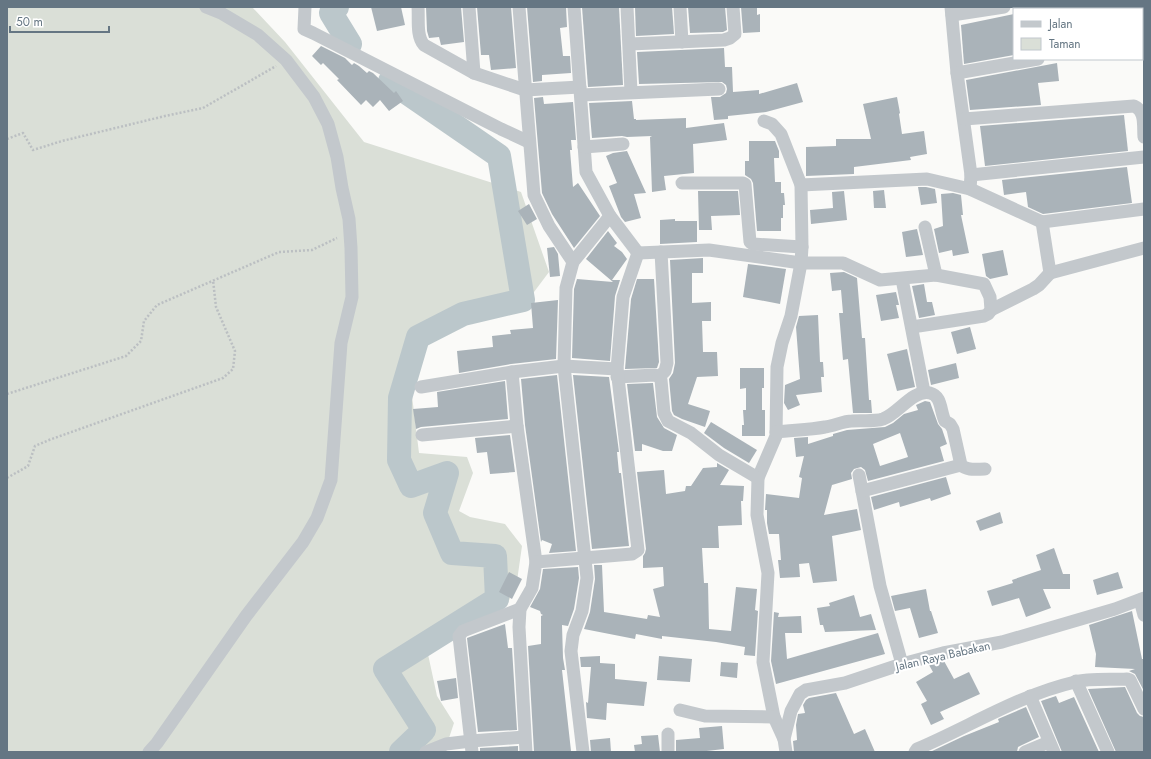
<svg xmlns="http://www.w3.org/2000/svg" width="1151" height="759" viewBox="0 0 1151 759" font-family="Jost,sans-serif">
<rect width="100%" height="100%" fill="#fafaf8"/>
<polygon fill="#dadfd7" points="7,7 252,7 285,42 364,142 521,192 549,272 522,308 480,317 428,338 412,396 419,453 467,457 473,473 459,511 470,517 505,524 522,546 517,581 508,603 426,645 437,696 454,723 448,741 419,752 7,752"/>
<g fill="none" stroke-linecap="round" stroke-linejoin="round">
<g stroke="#bbc7cb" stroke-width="24">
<polyline points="337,7 331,13 350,44"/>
<polyline points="390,81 499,156 523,300 463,314 418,337 400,398 399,460 411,486 447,473 435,513 452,553 495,556 497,599 385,669 424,730 401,752"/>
</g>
</g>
<g fill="#aab3b9" fill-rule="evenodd">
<polygon points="371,7 401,7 405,25 377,31"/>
<polygon points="426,7 461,7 464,42 441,45 439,37 429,38 427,31"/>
<polygon points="477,7 511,7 516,68 491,70 489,55 481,55"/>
<polygon points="527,7 566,7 567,27 560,28 563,56 570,56 571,73 542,75 542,81 533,82"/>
<polygon points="582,7 619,7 623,85 588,87"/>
<polygon points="635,7 672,7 674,34 636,36"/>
<polygon points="688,7 725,7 727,30 723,32 690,33"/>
<polygon points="741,7 757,7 757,15 760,14 760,32 743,33"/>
<polygon points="1014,14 1014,55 964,64 961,25"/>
<polygon points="321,46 345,58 352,65 354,63 359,66 367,73 369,71 373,73 394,93 396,91 403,101 389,111 380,100 373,107 366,100 361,105 337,80 339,79 323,63 321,65 312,56"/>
<polygon points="724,48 725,67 732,67 733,92 759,90 759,94 797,83 803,102 766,112 728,116 728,119 714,120 711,97 720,97 726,93 727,89 726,85 722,82 639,84 637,52"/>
<polygon points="1057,63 1059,81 1038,83 1041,105 970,110 966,80"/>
<polygon points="543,97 544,104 573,102 576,140 571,140 572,150 570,150 573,187 578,183 600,216 574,248 552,214 542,193 534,98"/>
<polygon points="897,97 900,113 899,114 902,134 924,131 927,154 910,157 911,160 854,167 854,174 806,176 806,147 836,146 836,139 871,139 863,104"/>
<polygon points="632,101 634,119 636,119 636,120 686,118 686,128 724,123 727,140 693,144 694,173 664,176 666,190 652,192 650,137 652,136 627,137 622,136 592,138 589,103"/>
<polygon points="1124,115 1128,151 985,166 980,126"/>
<polygon points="749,141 775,141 779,151 779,158 774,158 775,182 781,182 781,193 784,193 785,205 783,205 783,218 781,218 781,231 757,231 753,183 751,179 745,175 745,161 749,161"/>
<polygon points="627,151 646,193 634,194 641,218 625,222 621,217 609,186 617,183 606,156 613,153"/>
<polygon points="1127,167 1132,203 1043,214 1028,207 1026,192 1004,195 1002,180"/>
<polygon points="918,187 926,187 935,189 937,203 921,205"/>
<polygon points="884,190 886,208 874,208 873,191"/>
<polygon points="698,191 738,191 740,215 711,216 712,230 699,230"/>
<polygon points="844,191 847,220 811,224 810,210 833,208 832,192"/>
<polygon points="953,193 961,195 963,215 961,215 969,253 953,256 952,250 939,253 934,229 943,226 941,194"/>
<polygon points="529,204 537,219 527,225 518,211"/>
<polygon points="675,219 675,221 697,221 697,242 660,244 660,220"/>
<polygon points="917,229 923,255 906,257 902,232"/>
<polygon points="608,231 617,243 614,246 622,252 627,259 612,280 620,280 615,296 610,361 572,358 574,289 577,279 613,282 586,259"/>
<polygon points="554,247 558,254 560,276 550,277 547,248"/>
<polygon points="1003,250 1008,275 990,279 986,276 982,254"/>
<polygon points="703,258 703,273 692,273 692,303 711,302 711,321 702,321 703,352 717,352 718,376 697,377 688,404 710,411 705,427 682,419 674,415 672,411 669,379 673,373 675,363 670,260"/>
<polygon points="748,264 786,269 780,304 743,297"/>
<polygon points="844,272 857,278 862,338 865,338 869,400 871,400 872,413 853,413 848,359 843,360 839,313 843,313 841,290 832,291 830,273"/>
<polygon points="637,279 654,279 659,362 657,368 625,369 631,299"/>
<polygon points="924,284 927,302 932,302 935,315 919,318 912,286"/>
<polygon points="896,292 899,305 896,305 899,318 881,321 876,295"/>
<polygon points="558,300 556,359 511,364 459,373 457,351 493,347 492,336 511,334 510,330 533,328 531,303"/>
<polygon points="818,315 820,362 823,362 824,377 821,377 822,392 796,395 800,405 788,410 784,403 785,385 800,379 796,327 799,316"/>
<polygon points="970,327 976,349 957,354 951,332"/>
<polygon points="907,349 915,387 897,391 887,354"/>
<polygon points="956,363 959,378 931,385 928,370"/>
<polygon points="740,368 764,368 764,388 762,388 762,410 765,410 765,436 742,436 742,425 744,425 743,410 746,410 746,388 740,389"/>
<polygon points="557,375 576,551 549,553 552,544 542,540 541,542 525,425 521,379"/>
<polygon points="573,375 609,377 619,452 617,452 619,473 621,473 629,546 592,549"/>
<polygon points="505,381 508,419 421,427 416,429 413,409 438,407 437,392"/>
<polygon points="653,383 657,417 664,428 677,435 672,451 663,451 642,444 642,451 635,451 627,384"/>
<path d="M925,401L930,402L938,424L942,429L947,444L940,447L944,461L868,481L865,470L861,467L854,469L851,473L852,479L832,485L824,515L857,509L861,530L832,536L837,581L813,583L809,563L799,564L800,577L780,578L778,560H781L779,534H769L767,523V510H765L766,494L799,498L802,478L799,477L804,456L796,457L794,438L808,437V444L833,436V434L847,430L885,427L893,423L904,414L918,410L916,405ZM900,433L908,457L880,466L873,444Z"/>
<polygon points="711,422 757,450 749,463 724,448 704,433"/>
<polygon points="510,435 515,472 490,474 487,452 477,453 475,438"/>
<polygon points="717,463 729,470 720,485 744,486 743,501 741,501 742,525 718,526 719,548 702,548 704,583 708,583 709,629 731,631 736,587 757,589 755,610 758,611 755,656 744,655 745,647 716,642 662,636 662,639 636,634 635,639 584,629 590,612 595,579 594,565 602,565 604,612 647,619 648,615 660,617 653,589 664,586 663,567 643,568 643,556 645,553 646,549 637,472 664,470 666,494 685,491 686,486 691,486 703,468 717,467"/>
<polygon points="946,477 951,494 931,501 930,498 900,507 899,502 874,510 871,497"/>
<polygon points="1000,512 1003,523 980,531 976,521"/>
<polygon points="1054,548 1063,574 1070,574 1070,589 1043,589 1051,608 1026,617 1019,598 992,606 987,591 1013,583 1012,580 1041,570 1036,555"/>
<polygon points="578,567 579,578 574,609 568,626 562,625 563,658 565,670 562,670 571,751 534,752 528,646 541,644 541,616 543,615 541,614 540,611 530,607 540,589 543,569"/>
<polygon points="509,572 522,579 512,599 499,592"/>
<polygon points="1118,572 1123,588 1097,595 1093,580"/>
<polygon points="926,589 930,611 931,611 938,633 919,638 910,608 895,611 891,596"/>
<polygon points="854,595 860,617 871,614 876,630 825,632 823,625 820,625 817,608 830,606 829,603"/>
<polygon points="1132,611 1142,659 1144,659 1144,691 1135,674 1129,671 1135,669 1095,667 1096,654 1089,625"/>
<polygon points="774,612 779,613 778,617 801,616 802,633 785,633 787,659 878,633 885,654 776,684 771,661"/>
<polygon points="505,624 508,648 512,648 517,730 478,732 467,638"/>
<polygon points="600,656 600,663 615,664 615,679 647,682 644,706 607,703 606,720 587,718 586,702 588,703 591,667 581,667 580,657"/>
<polygon points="659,656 692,659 690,682 657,680"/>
<polygon points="944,661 954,679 969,672 980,694 940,712 944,719 931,725 921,704 927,701 916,682 933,672 929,665"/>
<polygon points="721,662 738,663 737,678 720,676"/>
<polygon points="456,678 458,698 441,701 437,681"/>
<polygon points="1125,687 1137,713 1140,716 1144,717 1144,752 1116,752 1088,689"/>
<polygon points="836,693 854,734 865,729 875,752 794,752 793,741 797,740 796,725 798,714 805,713 803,705 806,700 809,698"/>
<polygon points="1056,696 1059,703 1074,697 1099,752 1062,752 1041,701"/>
<polygon points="1026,707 1039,737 1022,745 1018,747 1017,752 930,752 964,736 999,722 998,719"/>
<polygon points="722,726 724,749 698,752 676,752 676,740 700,738 699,728"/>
<polygon points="658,735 660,752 635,752 634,745 642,744 641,736"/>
<polygon points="610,738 611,752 591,752 590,740"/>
<polygon points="518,746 518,752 480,752 480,748"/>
</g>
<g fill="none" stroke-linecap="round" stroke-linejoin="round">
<g stroke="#bbbfc2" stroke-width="2.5" stroke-dasharray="2 2" stroke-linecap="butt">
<polyline points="7,139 23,133 33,150 62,141 165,116 203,108 276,66"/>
<polyline points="7,394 126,356 141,341 144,321 157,305 279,252 312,250 337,238"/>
<polyline points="7,478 28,466 35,446 49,440 223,378 233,369 235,351 216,307 213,280"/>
</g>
<g stroke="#c3c8cc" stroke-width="13">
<polyline points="305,7 304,29 313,33 501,129 529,142"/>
<path d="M418,7C419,19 416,36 424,45L474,73L525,90L580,87"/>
<polyline points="469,7 474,73"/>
<polyline points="519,7 534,195 549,226 573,262"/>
<polyline points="574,7 586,172 610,216 638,253"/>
<polyline points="627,7 631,92"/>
<polyline points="680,7 682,42"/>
<polyline points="951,7 957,73 971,175 970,189"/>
<polyline points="1123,7 1130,8"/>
<polyline points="1080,9 1085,7"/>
<polyline points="952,15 1004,7"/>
<polyline points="1142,19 1144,20"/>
<polyline points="630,44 724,40 730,38 735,34 733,7"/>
<polyline points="957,73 1038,59"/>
<polyline points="581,95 719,89"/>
<path d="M964,119L1134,106C1146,111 1143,126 1144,137"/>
<polyline points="764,121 772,124 781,134 801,185 802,247 801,263 791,316 782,343 777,367 776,436 758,478 757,515 768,573 763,662 774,717 784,739"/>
<polyline points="584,147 623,144"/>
<polyline points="971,175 1144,157"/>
<polyline points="682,183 743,183 745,184 750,242 753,244 802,247"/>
<polyline points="801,185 927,179 970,189 1042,222 1144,209"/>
<polyline points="1042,222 1050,273 1144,248"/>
<polyline points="925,227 936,275"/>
<polyline points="638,253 709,250 801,263 843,263 880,280 936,275 984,284 990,297 991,310 988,314 984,316 912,327"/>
<polyline points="902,279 924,392"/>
<polyline points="991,310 1033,289 1039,285 1050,273"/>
<polyline points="512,372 517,426 536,562"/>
<polyline points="617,377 655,375 659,377 661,380 664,413 668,421 691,433 719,455 758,478"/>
<polyline points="659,377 665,371 667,363 661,252"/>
<polyline points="421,387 512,372 564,366 617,369"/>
<path d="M776,432C792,430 809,430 825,427C834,426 843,421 852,421C862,420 873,422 883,419C898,414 913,389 930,393C942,396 940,411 945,421L950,424L953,429L961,465C967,471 977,469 985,469"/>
<polyline points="422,435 517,426"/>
<polyline points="859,475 880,586 902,664"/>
<polyline points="862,491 961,465"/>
<polyline points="1140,600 1144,615"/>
<polyline points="1076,681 1108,752"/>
<polyline points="1030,696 1054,752"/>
<polyline points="680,710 705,716 774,717"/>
<polyline points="668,734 668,752"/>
<polyline points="149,752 157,743 246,616 303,542 317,518 331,480 341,343 352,297 351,248 349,219 342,188 337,157 328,124 314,97 286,60 258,35 221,13 206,7"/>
<polyline points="426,752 446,744 471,741 524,737"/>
<polyline points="472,752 459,636 463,631 520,609"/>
<polyline points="526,752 519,627 520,609 532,588 536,562 632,554 638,550 617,369 623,297 638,253"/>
<polyline points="583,752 571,651 573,635 582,611 587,578 564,366 566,288 573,262 610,216"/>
<polyline points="786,752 784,739 791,711 800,694 806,690 845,683 902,664 943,653 1002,642 1115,609 1144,598"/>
<path d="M915,752L917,749C969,727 1019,695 1075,682C1088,678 1112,680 1127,679L1130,680L1144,709"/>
<polyline points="1025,752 1049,742"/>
</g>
</g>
<g text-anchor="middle" stroke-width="4" stroke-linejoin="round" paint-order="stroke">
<g font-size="12" fill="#657683" stroke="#fff">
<text transform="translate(943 656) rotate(-13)" y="4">Jalan Raya Babakan</text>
</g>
</g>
<rect width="1151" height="759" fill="none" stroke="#657683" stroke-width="16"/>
<rect x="1013" y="8" width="130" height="52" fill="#ffffff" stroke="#c1c8cd"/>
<rect x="1021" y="21" width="20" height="6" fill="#c3c8cc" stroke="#c1c8cd"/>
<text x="1049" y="28" font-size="12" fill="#657683">Jalan</text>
<rect x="1021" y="38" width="20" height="12" fill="#dadfd7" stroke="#c1c8cd"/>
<text x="1049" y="48" font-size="12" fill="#657683">Taman</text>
<path d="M10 26v6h99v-6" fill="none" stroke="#657683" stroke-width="2"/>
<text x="16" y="26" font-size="12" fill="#657683" stroke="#ffffff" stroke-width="3" paint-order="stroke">50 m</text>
</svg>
